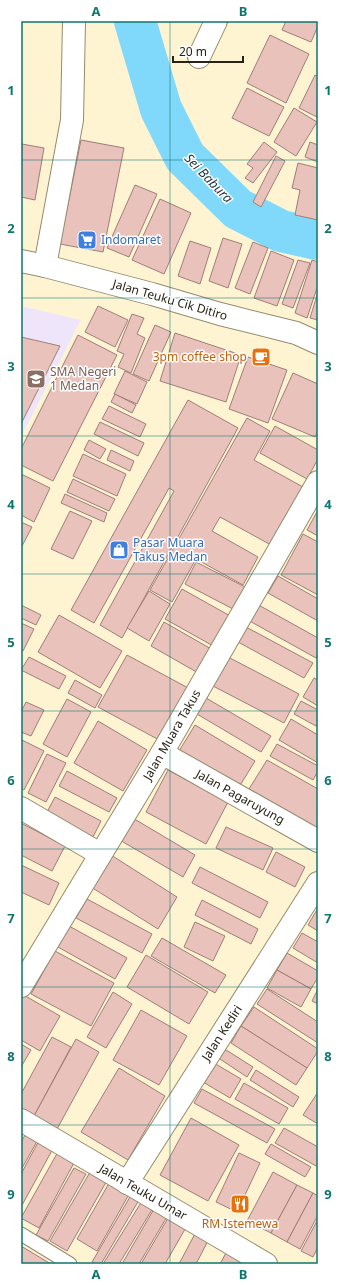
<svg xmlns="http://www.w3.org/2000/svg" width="339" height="1285" viewBox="0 0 339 1285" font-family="'Noto Sans',sans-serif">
<rect width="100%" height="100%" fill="#fff4d2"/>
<polygon fill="#efe5fa" points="21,306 81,320 21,437"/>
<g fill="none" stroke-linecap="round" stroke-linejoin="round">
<polyline stroke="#80d9fb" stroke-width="42" points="135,21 161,109 185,157 238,209 281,231 312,238 318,239"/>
</g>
<g fill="#e9c2bc" stroke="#a17d78">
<polygon points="286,21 318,21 318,26 311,42 282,30"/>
<polygon points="270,35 309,54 286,103 247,83"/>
<polygon points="315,75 318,77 317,117 299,108"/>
<polygon points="247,88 284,107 269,136 232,118"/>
<polygon points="294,108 317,122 296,156 274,142"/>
<polygon points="81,140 124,148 103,252 60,244"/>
<polygon points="264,142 277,152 253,183 245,178 253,168 247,164"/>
<polygon points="310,142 318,145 318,162 305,157"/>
<polygon points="22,144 44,148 35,200 21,197"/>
<polygon points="276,156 285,161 261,207 253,202"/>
<polygon points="298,163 318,168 318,220 295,215 300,190 292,188"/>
<polygon points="135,185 157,194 129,257 107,248"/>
<polygon points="160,199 191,213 164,274 132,260"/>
<polygon points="223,238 242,244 228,288 209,281"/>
<polygon points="190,241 211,248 200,284 178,276"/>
<polygon points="253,242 268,248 250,294 235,288"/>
<polygon points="271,251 294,260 277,306 254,298"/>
<polygon points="298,260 310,263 293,308 282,304"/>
<polygon points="312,260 318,262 318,285 307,318 295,313"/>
<polygon points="318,292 318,320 310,318"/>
<polygon points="98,306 128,320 115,347 85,332"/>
<polygon points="132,314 144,318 137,334 145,338 131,373 118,367 124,354 117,351"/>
<polygon points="155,325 171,332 149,381 133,374"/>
<polygon points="175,333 241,355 226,402 160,381"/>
<polygon points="78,335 117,355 53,481 21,465 21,449"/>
<polygon points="21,337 60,346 21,424"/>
<polygon points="248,357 287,370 268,423 229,409"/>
<polygon points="125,371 147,382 137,404 114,394"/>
<polygon points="293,373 318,384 318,431 315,437 272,419"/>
<polygon points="115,394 136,405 132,413 111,402"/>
<polygon points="188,400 238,428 122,638 100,625 174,491 169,488 94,623 71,610"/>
<polygon points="109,406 146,424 140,437 102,419"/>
<polygon points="247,418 270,431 254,460 303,487 271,545 220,517 212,531 258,557 243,585 196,559 172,602 150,590"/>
<polygon points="100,422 144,443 138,456 94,434"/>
<polygon points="275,426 318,450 318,459 307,479 260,453"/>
<polygon points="89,440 106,449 100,459 84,450"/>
<polygon points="111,450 134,461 130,471 107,460"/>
<polygon points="83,454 126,474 117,496 73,476"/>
<polygon points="21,474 50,488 34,522 21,515"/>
<polygon points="73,479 115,499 109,511 67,492"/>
<polygon points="65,494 107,513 104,522 61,503"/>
<polygon points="318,510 318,536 307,530"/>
<polygon points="70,511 92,521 73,559 51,549"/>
<polygon points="21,522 32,527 21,548"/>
<polygon points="303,534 318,542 318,595 281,575"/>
<polygon points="196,562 247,588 235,610 185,584"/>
<polygon points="278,576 318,599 318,621 268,593"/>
<polygon points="182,589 232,617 215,647 165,619"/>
<polygon points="149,591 170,604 149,641 127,628"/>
<polygon points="255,603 318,638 318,654 316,658 246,619"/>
<polygon points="21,605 41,615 36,625 21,618"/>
<polygon points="59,615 122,651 100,688 38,652"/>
<polygon points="164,622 213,650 200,674 151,646"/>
<polygon points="21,623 34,629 23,651 21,650"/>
<polygon points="246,627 313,663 304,678 238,642"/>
<polygon points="127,655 190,689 161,741 98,707"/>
<polygon points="29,657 66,676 59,689 21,670"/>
<polygon points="228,657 299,694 284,723 213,686"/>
<polygon points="314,678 318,680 318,706 303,697"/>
<polygon points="75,680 102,695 95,708 68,693"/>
<polygon points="206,698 271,736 261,752 197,714"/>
<polygon points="67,699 91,712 67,757 43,744"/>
<polygon points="301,701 318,710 318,723 316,726 294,714"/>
<polygon points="26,702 44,710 31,736 21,732 21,712"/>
<polygon points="291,719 318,735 318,763 279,740"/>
<polygon points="98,721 147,750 123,791 74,763"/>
<polygon points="195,725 255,761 236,792 176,756"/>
<polygon points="22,740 44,751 24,790 21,788 21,742"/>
<polygon points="277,744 318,766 318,771 313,780 270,756"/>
<polygon points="47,754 66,763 46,802 28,793"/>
<polygon points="267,760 318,789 318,829 249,789"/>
<polygon points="168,770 228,802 206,844 146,812"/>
<polygon points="67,771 117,798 109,812 59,786"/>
<polygon points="55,797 101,821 93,837 47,812"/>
<polygon points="131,817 195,855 183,877 118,839"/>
<polygon points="21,823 65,846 52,871 21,855"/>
<polygon points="226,827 273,848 263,870 216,848"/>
<polygon points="276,852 305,867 295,887 266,872"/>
<polygon points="111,855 177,897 158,929 91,887"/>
<polygon points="21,865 59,883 49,905 21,892"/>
<polygon points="200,867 268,902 260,918 192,883"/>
<polygon points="87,899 152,934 142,953 76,918"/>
<polygon points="202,900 258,929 251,944 195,915"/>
<polygon points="318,908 318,931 308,925"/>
<polygon points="195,922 225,936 213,961 184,947"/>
<polygon points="69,926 127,958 115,979 58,947"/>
<polygon points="302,933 318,942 318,963 293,948"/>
<polygon points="162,938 226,975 215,993 151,956"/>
<polygon points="55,951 114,983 91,1026 31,994"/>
<polygon points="287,953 318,971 318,977 311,989 277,970"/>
<polygon points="146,955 208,992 189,1024 127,987"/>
<polygon points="277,970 311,989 301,1007 267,988"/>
<polygon points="267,989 318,1022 318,1043 257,1004"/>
<polygon points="318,989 318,1004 312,1001"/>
<polygon points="113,992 132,1004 106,1048 87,1037"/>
<polygon points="22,994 60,1016 40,1051 21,1040 21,996"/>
<polygon points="254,1007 318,1049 318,1051 307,1068 241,1026"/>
<polygon points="141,1010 187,1036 159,1085 113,1060"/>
<polygon points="241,1026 307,1068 296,1085 231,1043"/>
<polygon points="52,1037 71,1047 34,1116 21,1109 21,1094"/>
<polygon points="76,1039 99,1052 57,1129 34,1116"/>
<polygon points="21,1044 31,1050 21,1067"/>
<polygon points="223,1048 253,1067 247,1077 217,1057"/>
<polygon points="214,1063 241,1079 230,1098 203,1082"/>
<polygon points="119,1068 165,1096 128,1160 81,1132"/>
<polygon points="256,1070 299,1097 293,1107 250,1080"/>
<polygon points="244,1083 288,1108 279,1124 235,1099"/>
<polygon points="202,1089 275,1129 267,1143 194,1103"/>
<polygon points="318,1092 318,1124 303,1115"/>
<polygon points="191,1118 239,1145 208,1201 160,1175"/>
<polygon points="284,1128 318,1147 318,1167 275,1143"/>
<polygon points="28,1130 40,1136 21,1170 21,1142"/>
<polygon points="41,1137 55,1145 21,1207 21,1174"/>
<polygon points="271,1144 311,1167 305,1177 265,1154"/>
<polygon points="59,1150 76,1159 39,1228 21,1218"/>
<polygon points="239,1153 260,1163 237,1212 216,1202"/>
<polygon points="93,1167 109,1177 67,1251 50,1241"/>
<polygon points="74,1168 86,1174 48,1241 36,1235"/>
<polygon points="273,1172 297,1185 271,1233 247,1221"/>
<polygon points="112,1178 132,1189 97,1251 77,1239"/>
<polygon points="297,1185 313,1193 287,1242 271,1233"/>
<polygon points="134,1190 142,1195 101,1264 95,1264 92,1262"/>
<polygon points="313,1193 318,1196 318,1215 300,1249 287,1242"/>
<polygon points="142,1201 153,1208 119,1264 103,1264"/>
<polygon points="158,1202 171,1210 139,1264 122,1264"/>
<polygon points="171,1213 188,1224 165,1264 141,1264"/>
<polygon points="318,1219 318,1247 313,1257 301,1251"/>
<polygon points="198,1228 211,1235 196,1264 179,1264"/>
<polygon points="21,1246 51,1264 21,1264"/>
<polygon points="227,1251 248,1264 220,1264"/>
</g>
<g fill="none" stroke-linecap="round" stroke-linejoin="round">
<g stroke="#958b6c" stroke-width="15">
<polyline id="service" points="21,1234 70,1264"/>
</g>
<g stroke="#958b6c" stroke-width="24">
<g id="minor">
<polyline points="199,57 216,21"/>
<polyline points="45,266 72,120 74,21"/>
<polyline points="162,753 318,841"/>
<polyline points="21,808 100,854"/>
<polyline points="21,986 162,753 318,482"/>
<polyline points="21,1120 266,1264"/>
<polyline points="127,1183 318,883"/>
</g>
</g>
<g stroke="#958b6c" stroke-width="24">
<polyline id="tertiary" points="21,261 45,266 152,294 220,314 296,333 318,343"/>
</g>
<use href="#service" stroke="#fff" stroke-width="13"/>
<use href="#minor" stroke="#fff" stroke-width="22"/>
<use href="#tertiary" stroke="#fff" stroke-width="22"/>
</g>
<path fill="none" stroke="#0f766e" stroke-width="1" stroke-opacity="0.55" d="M170,21V1264M21,160H318M21,298H318M21,436H318M21,574H318M21,711H318M21,849H318M21,987H318M21,1125H318"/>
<defs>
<g id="supermarket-square" transform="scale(1)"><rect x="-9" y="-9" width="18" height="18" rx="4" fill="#3f7fe0" stroke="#fff"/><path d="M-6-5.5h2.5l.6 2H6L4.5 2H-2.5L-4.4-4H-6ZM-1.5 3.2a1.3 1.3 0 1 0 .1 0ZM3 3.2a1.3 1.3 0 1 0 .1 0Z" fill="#fff"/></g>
<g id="cafe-square" transform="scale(1)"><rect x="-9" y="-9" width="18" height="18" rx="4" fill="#e8710a" stroke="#fff"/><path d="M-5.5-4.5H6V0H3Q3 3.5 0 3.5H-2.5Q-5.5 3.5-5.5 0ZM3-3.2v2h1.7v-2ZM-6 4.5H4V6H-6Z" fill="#fff"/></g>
<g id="school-square" transform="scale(1)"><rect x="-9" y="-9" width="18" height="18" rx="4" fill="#8d6e63" stroke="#fff"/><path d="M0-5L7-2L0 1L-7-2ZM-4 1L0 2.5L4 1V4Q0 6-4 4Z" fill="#fff"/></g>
<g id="shop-square" transform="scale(1)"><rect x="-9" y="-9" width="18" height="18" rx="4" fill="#3f7fe0" stroke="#fff"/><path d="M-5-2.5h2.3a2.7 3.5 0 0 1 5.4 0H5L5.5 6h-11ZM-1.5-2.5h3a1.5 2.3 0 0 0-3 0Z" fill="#fff"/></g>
<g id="restaurant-square" transform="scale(1)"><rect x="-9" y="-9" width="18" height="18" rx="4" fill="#e8710a" stroke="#fff"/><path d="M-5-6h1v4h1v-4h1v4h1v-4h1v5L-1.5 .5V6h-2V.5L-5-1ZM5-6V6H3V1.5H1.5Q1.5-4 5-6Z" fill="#fff"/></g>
</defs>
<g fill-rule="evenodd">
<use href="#supermarket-square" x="87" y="240"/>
<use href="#cafe-square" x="261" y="357"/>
<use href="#school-square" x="36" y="379"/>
<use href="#shop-square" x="119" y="550"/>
<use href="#restaurant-square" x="240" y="1204"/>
</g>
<g text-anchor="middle" stroke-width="3" stroke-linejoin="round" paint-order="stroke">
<g font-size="12" fill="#366cbe" stroke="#fff" text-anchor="start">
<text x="101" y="244">Indomaret</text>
<text x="133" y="547">Pasar Muara<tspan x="133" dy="14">Takus Medan</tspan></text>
</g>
<g font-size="12" fill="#282317" stroke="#fff">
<text transform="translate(170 300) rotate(16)" y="4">Jalan Teuku Cik Ditiro</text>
<text transform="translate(172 735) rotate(-60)" y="4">Jalan Muara Takus</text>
<text transform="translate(240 797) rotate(29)" y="4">Jalan Pagaruyung</text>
<text transform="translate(222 1033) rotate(-57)" y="4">Jalan Kediri</text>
<text transform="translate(143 1192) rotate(30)" y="4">Jalan Teuku Umar</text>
</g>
<g font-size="12" fill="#c56008" stroke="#fff" text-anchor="end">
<text x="247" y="361">3pm coffee shop</text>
<text x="240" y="1228" text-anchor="middle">RM Istemewa</text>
</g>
<g font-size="12" fill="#785e54" stroke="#fff" text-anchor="start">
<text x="50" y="376">SMA Negeri<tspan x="50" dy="14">1 Medan</tspan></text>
</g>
<g font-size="13" font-style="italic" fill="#1e333b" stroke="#fff">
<text transform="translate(209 178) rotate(46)" y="5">Sei Babura</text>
</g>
</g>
<rect width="339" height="1285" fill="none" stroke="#ffffff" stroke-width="44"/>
<path d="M173 56v6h70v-6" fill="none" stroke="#282317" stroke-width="2"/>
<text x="179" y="56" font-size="12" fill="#282317" stroke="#ffffff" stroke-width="3" paint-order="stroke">20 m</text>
<rect x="22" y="22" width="295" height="1241" fill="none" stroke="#0f766e" stroke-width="1.5"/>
<g font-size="13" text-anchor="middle" font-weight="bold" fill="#0f766e">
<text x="96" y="16">A</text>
<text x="243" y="16">B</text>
<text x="11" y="95">1</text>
<text x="328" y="95">1</text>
<text x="11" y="233">2</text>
<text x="328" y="233">2</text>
<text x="11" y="371">3</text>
<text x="328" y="371">3</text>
<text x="11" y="509">4</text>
<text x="328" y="509">4</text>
<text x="11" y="647">5</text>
<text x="328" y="647">5</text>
<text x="11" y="785">6</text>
<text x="328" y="785">6</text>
<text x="11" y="923">7</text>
<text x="328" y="923">7</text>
<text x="11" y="1061">8</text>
<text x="328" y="1061">8</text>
<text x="11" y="1199">9</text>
<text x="328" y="1199">9</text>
<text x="96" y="1279">A</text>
<text x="243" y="1279">B</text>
</g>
</svg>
